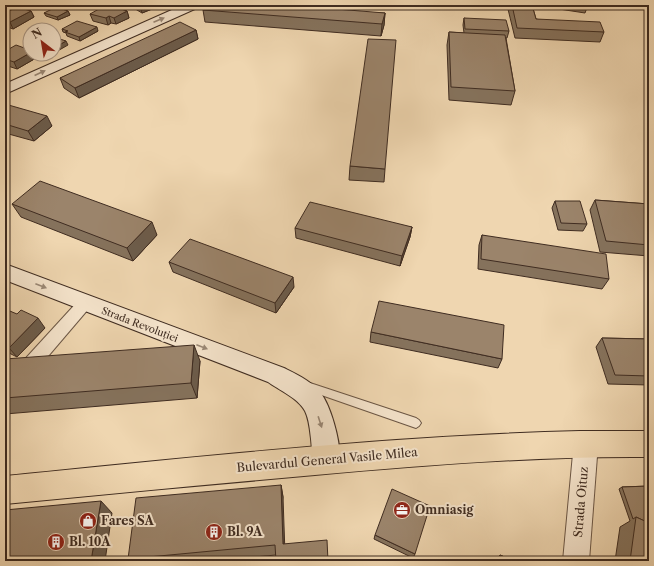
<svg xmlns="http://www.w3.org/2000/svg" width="654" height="566" viewBox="0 0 654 566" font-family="'Libre Caslon Text',serif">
<rect width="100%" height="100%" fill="#efd6b0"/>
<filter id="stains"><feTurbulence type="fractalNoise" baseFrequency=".005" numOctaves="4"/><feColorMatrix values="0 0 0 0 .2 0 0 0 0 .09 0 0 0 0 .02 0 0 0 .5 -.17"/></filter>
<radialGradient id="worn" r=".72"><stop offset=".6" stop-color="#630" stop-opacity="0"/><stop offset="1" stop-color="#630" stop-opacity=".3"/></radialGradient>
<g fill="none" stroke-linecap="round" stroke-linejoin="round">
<g stroke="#6b5645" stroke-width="2">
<polygon id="service" points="307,382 416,418 419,420 421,423 419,426 416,428 307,390 304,389 302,386 304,383"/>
</g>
<g stroke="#6b5645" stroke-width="2">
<polygon id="minor" points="85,297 90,299 93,303 90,307 38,368 32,370 26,368 24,363 26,358 80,299"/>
</g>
<g stroke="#6b5645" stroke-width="2">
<polygon id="tertiary" points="586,432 594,435 598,443 589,561 563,561 574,443 578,435"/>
</g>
<g stroke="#3f2c21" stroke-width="2">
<g id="secondary">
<polygon points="183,5 199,5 197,8 5,94 5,84"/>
<path d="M5,264L284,368C296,374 309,380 318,390C330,401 342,445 339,461C338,463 337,467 335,469L326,473L317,469C312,459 312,449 311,439C310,430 309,419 305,411C298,398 279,390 268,382L5,280Z"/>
</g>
</g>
<g stroke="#3f2c21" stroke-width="2">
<path id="primary" d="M580,431H649V457C537,456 426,465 315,475C212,484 108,494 5,504V476C196,457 388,436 580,431Z"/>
</g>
<use href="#service" fill="#f5e4cc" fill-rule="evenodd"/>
<use href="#minor" fill="#f5e4cc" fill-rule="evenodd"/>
<use href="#tertiary" fill="#f5e4cc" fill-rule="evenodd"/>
<use href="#secondary" fill="#f5e4cc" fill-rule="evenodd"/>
<use href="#primary" fill="#efd6b0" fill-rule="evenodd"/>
</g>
<g fill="#85725c" stroke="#3f2c21">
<polygon points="86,5 96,5 92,7"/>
<polygon points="131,5 162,5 142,13 132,7"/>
<polygon points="507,5 532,5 536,19 604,32 600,42 515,38"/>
<polygon points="554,5 588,5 585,13 559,9 559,6"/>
<polygon points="123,8 123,10 127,11 129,18 116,24 111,23 108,25 93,21 90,14"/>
<polygon points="203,10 385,13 384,25 381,36 205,22"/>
<polygon points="31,11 34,17 13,29 5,26 5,13"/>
<polygon points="68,11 70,15 58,20 46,16 44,13"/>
<polygon points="464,18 509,31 507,38 506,38 515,91 511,105 449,100 447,45 449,32 464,33 463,25"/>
<polygon points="62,29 98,31 80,41 67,36 66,33 63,32"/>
<polygon points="196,30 198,39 79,98 64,88 60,78"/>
<polygon points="5,48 36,58 17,69 5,65"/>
<polygon points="5,104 52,126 34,141 5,133"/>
<polygon points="350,166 385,169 384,182 349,180"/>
<polygon points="595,200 649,204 649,256 600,252 590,210"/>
<polygon points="555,201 587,224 583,231 558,230 552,208"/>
<polygon points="12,204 157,235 133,261 21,217"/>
<polygon points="412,227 410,237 400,266 296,238 295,228"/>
<polygon points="482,235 609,279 602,289 478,269 479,245"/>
<polygon points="169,262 294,287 276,313 173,272"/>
<polygon points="5,309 45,328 17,357 5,351"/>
<polygon points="371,332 502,359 498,368 370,342"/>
<polygon points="602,338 649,339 649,385 608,384 596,347"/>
<polygon points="5,359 200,361 197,398 5,414"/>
<polygon points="281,485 283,497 276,555 211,561 109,561 128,559"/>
<polygon points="649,486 649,561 615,561 620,527 630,521 619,489 622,487"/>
<polygon points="375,535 415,554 413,558 374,539"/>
<polygon points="500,555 514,561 497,561 498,557"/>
</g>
<g fill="#6c5c4b" stroke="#3f2c21">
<polygon points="143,5 162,5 142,13 140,6"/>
<polygon points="123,8 124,13 127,11 129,18 116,24 114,18 121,9"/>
<polygon points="31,11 34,17 13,29 10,22"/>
<polygon points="68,11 70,15 58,20 57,17"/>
<polygon points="385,13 384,25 381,36 382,24"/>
<polygon points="109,16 111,23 108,25 106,18"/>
<polygon points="97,27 98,31 80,41 79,37"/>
<polygon points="196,30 198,39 79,98 75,88"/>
<polygon points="66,41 68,45 54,53 54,48"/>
<polygon points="30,53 30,54 35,54 36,58 17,69 14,62"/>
<polygon points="47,116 52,126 34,141 28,131"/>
<polygon points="152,222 157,235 133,261 127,248"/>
<polygon points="412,227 410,237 400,266 402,256"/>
<polygon points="293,277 294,287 276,313 275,303"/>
<polygon points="38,318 45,328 17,357 9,348"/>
<polygon points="194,345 200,361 197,398 191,383"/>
<polygon points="281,485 283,497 285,554 283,544"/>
<polygon points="101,501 112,513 105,561 91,561"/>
</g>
<g fill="#9b846b" stroke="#3f2c21">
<polygon points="106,5 111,5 123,8 121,9 127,11 114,18 109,16 106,18 90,14"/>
<polygon points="206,5 287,5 385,13 382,24 203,10"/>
<polygon points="512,5 532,5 536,19 600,22 604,32 517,28"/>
<polygon points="576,5 588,5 588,7"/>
<polygon points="17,7 31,11 10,22 5,20 5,13"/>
<polygon points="56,7 68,11 57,17 44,13"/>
<polygon points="464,18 506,20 509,31 465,29"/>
<polygon points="77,21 97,27 79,37 65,32 68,31 62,29"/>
<polygon points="180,22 196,30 75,88 60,78"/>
<polygon points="449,32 505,35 515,91 451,87"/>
<polygon points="54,37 66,41 54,48"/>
<polygon points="368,39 396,40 385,169 350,166"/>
<polygon points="16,45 30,50 30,53 14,62 5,59 5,48 9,49"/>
<polygon points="5,104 47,116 28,131 5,124"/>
<polygon points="40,181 152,222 127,248 12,204"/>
<polygon points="595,200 649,204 649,245 606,241"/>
<polygon points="555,201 580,201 587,224 561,223"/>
<polygon points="310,202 412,227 402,256 295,228"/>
<polygon points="482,235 606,254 609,279 481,259"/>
<polygon points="190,239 293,277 275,303 169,262"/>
<polygon points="379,301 504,325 502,359 371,332"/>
<polygon points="5,309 17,314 21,310 38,318 9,348 5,346"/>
<polygon points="602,338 649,339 649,376 615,375"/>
<polygon points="194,345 191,383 5,398 5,359"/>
<polygon points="281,485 283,544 327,540 328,561 276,561 275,545 138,558 137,561 109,561 128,559 136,498"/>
<polygon points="649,486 649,522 647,522 636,517 633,519 622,487"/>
<polygon points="392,489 430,506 415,554 375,535"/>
<polygon points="101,501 91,561 5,561 5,510"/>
<polygon points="636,517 649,523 649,561 630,561"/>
<polygon points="500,555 514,561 499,561"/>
</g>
<defs><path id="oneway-solid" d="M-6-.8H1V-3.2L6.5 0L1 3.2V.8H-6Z"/></defs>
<g fill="#9a8876">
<use href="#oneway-solid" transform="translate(159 20) rotate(-23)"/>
<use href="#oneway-solid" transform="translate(40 73) rotate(-25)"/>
<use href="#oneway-solid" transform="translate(41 286) rotate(21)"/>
<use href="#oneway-solid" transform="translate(202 347) rotate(21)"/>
<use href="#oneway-solid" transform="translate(320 422) rotate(72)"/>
</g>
<defs>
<g id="office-disc" transform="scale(0.9)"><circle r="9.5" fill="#8f2418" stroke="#f5e4cc"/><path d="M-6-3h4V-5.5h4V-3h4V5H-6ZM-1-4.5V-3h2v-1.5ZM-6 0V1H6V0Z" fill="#fff"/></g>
<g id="shop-disc" transform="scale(0.9)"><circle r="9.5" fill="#8f2418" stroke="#f5e4cc"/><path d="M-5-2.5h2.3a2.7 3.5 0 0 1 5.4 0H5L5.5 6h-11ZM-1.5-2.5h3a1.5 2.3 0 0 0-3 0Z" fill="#fff"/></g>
<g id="building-disc" transform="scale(0.9)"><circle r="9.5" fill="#8f2418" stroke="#f5e4cc"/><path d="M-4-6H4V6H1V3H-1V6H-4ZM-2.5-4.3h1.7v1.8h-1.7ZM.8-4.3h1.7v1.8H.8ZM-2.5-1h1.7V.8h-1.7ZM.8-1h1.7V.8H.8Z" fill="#fff"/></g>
</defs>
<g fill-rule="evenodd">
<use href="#office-disc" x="402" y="510"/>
<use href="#shop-disc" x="88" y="521"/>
<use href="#building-disc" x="214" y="532"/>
<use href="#building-disc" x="56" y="542"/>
</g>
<g text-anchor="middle" stroke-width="4" stroke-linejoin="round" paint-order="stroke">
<g font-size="10" fill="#3f2c21" stroke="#f5e4cc">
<text transform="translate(140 324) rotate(21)" y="4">Strada Revoluției</text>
</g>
<g font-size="12" fill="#3f2c21" stroke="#f5e4cc">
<text transform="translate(327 460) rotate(-5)" y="4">Bulevardul General Vasile Milea</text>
<text transform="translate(581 502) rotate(-85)" y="4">Strada Oituz</text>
</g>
<g font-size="12" font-weight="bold" fill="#3f2c21" stroke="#f5e4cc" text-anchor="start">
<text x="415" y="514">Omniasig</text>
<text x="101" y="525">Fares SA</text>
<text x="227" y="536">Bl. 9A</text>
<text x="69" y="546">Bl. 10A</text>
</g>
</g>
<rect width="654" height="566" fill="none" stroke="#efd6b0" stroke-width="20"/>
<rect x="6" y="6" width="642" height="554" fill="none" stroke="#3f2c21" stroke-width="2"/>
<rect x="10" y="10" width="634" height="546" fill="none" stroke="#3f2c21"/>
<g transform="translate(42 42) rotate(329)"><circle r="19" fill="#f5e4cc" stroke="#ac9a88"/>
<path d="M0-3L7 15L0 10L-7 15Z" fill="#8f2418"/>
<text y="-6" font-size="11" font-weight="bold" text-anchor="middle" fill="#3f2c21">N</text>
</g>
<rect width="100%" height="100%" filter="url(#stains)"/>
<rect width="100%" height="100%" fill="url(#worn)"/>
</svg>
